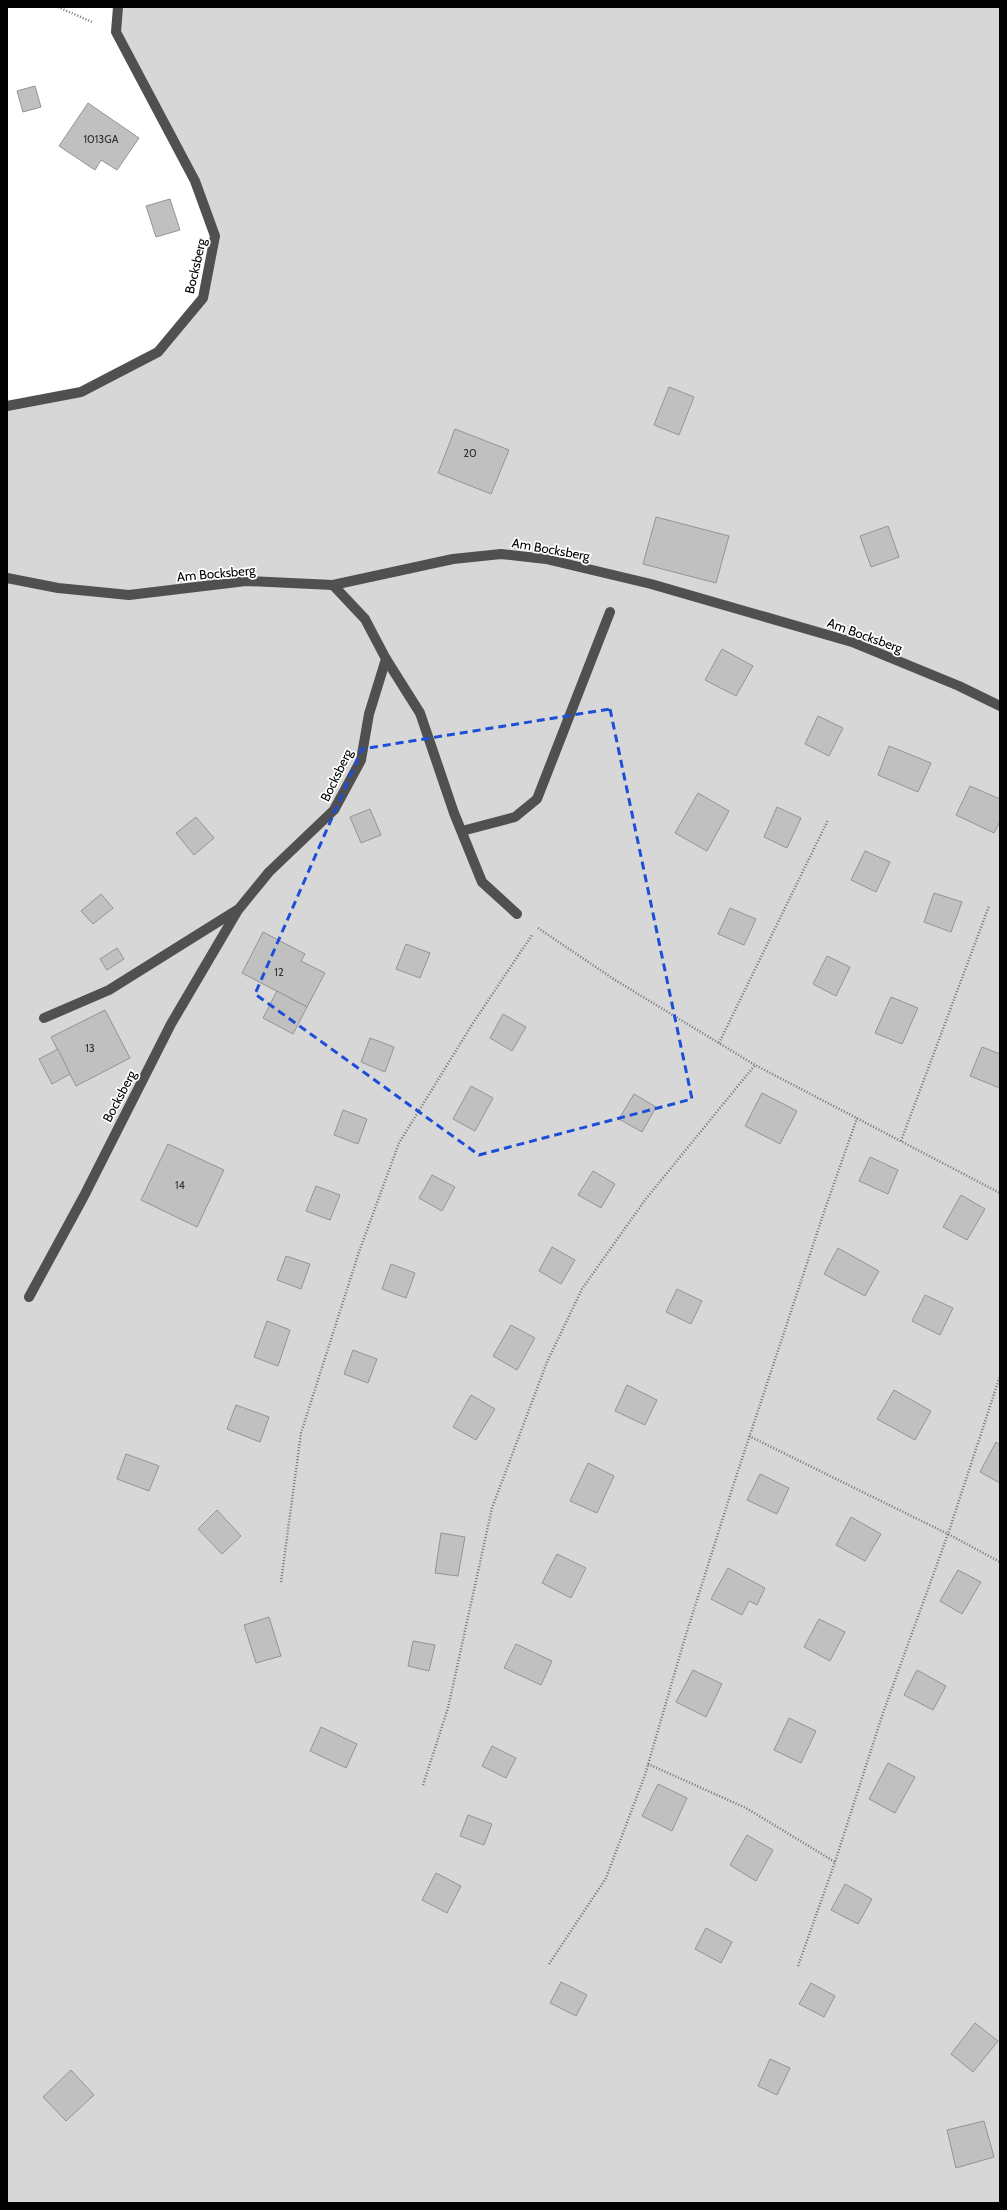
<svg xmlns="http://www.w3.org/2000/svg" width="1007" height="2210" viewBox="0 0 1007 2210" font-family="Cabin,sans-serif">
<rect width="100%" height="100%" fill="#fff"/>
<polygon fill="#d7d7d7" points="118,7 1000,7 1000,2203 7,2203 7,406 81,392 158,352 203,298 215,236 195,181 116,32"/>
<g fill="#c0c0c0" stroke="#949494">
<polygon points="35,86 41,107 23,112 17,91"/>
<polygon points="88,103 139,138 117,170 101,160 95,170 59,146"/>
<polygon points="170,199 180,230 156,237 146,206"/>
<polygon points="669,387 694,397 679,435 654,425"/>
<polygon points="455,429 509,450 491,494 438,473"/>
<polygon points="656,517 729,536 716,583 643,564"/>
<polygon points="888,526 899,557 871,567 860,536"/>
<polygon points="722,649 753,666 736,696 705,680"/>
<polygon points="818,716 843,728 829,756 805,744"/>
<polygon points="889,746 931,763 918,792 878,775"/>
<polygon points="970,786 1000,799 1000,821 994,833 956,815"/>
<polygon points="698,793 729,811 707,851 675,833"/>
<polygon points="777,807 801,818 787,848 764,837"/>
<polygon points="370,809 381,835 361,843 350,817"/>
<polygon points="196,817 214,838 194,855 176,833"/>
<polygon points="865,851 890,862 876,892 851,880"/>
<polygon points="934,893 962,902 951,932 924,922"/>
<polygon points="101,894 113,908 93,924 81,911"/>
<polygon points="730,908 756,919 744,945 718,934"/>
<polygon points="263,932 305,954 301,961 325,973 307,1007 242,973"/>
<polygon points="406,944 430,953 420,978 396,969"/>
<polygon points="117,948 124,959 107,970 100,959"/>
<polygon points="827,956 850,967 836,996 813,984"/>
<polygon points="277,991 307,1007 293,1034 263,1018"/>
<polygon points="891,997 918,1008 902,1044 875,1033"/>
<polygon points="105,1010 130,1058 76,1086 51,1037"/>
<polygon points="503,1014 526,1027 512,1051 490,1038"/>
<polygon points="370,1038 394,1047 385,1072 361,1062"/>
<polygon points="982,1047 1000,1054 1000,1088 970,1076"/>
<polygon points="58,1049 70,1074 52,1084 39,1059"/>
<polygon points="471,1086 493,1098 475,1131 453,1119"/>
<polygon points="762,1093 797,1111 780,1144 745,1126"/>
<polygon points="634,1094 656,1107 642,1132 619,1119"/>
<polygon points="343,1110 367,1119 358,1144 334,1135"/>
<polygon points="168,1144 224,1170 197,1227 141,1200"/>
<polygon points="870,1157 898,1170 888,1194 859,1181"/>
<polygon points="593,1171 615,1184 601,1208 578,1195"/>
<polygon points="432,1175 455,1187 442,1211 419,1198"/>
<polygon points="316,1186 340,1195 330,1220 306,1211"/>
<polygon points="961,1195 985,1209 967,1240 943,1227"/>
<polygon points="552,1247 575,1260 561,1284 539,1271"/>
<polygon points="838,1248 879,1271 865,1296 824,1274"/>
<polygon points="286,1256 310,1264 301,1289 277,1280"/>
<polygon points="391,1264 415,1273 406,1298 382,1289"/>
<polygon points="677,1289 702,1301 691,1324 666,1312"/>
<polygon points="925,1295 953,1308 940,1335 912,1321"/>
<polygon points="267,1321 290,1330 278,1366 254,1357"/>
<polygon points="511,1325 535,1338 517,1370 493,1356"/>
<polygon points="353,1350 377,1359 368,1383 344,1374"/>
<polygon points="627,1385 657,1400 645,1425 615,1411"/>
<polygon points="894,1390 931,1411 915,1440 877,1419"/>
<polygon points="471,1395 495,1409 476,1440 453,1427"/>
<polygon points="236,1405 269,1417 260,1442 227,1429"/>
<polygon points="996,1442 1000,1445 1000,1483 980,1472"/>
<polygon points="126,1454 159,1466 149,1491 117,1479"/>
<polygon points="588,1463 614,1476 597,1513 570,1501"/>
<polygon points="760,1474 789,1488 777,1514 747,1500"/>
<polygon points="217,1510 241,1536 222,1554 198,1529"/>
<polygon points="851,1517 881,1534 865,1561 836,1545"/>
<polygon points="441,1533 465,1537 458,1576 435,1573"/>
<polygon points="557,1554 586,1568 571,1598 542,1583"/>
<polygon points="728,1568 765,1588 757,1605 749,1601 742,1615 711,1599"/>
<polygon points="958,1570 981,1582 962,1614 940,1601"/>
<polygon points="269,1617 281,1656 256,1663 244,1625"/>
<polygon points="819,1619 845,1632 830,1661 804,1647"/>
<polygon points="413,1641 435,1645 429,1671 408,1666"/>
<polygon points="516,1644 552,1661 541,1685 504,1668"/>
<polygon points="693,1670 722,1684 706,1717 676,1702"/>
<polygon points="917,1670 946,1686 933,1710 904,1695"/>
<polygon points="789,1718 816,1731 801,1763 774,1750"/>
<polygon points="321,1727 357,1744 346,1768 310,1751"/>
<polygon points="492,1746 516,1758 506,1778 482,1766"/>
<polygon points="888,1763 915,1777 895,1813 869,1799"/>
<polygon points="658,1784 687,1798 672,1831 642,1816"/>
<polygon points="468,1815 492,1824 484,1845 460,1836"/>
<polygon points="747,1835 773,1850 756,1881 730,1865"/>
<polygon points="436,1873 461,1886 447,1913 422,1900"/>
<polygon points="845,1884 872,1899 858,1924 831,1910"/>
<polygon points="706,1928 732,1942 721,1963 695,1949"/>
<polygon points="561,1982 587,1995 576,2016 550,2003"/>
<polygon points="811,1983 835,1996 824,2017 799,2004"/>
<polygon points="975,2023 998,2041 973,2072 951,2054"/>
<polygon points="770,2059 790,2068 777,2095 758,2086"/>
<polygon points="71,2070 94,2095 66,2121 43,2097"/>
<polygon points="984,2121 994,2157 956,2168 947,2130"/>
</g>
<g fill="none" stroke-linecap="round" stroke-linejoin="round">
<g stroke="#727272" stroke-width="2.5" stroke-dasharray="1 2" stroke-linecap="butt">
<polyline points="58,7 92,22"/>
<polyline points="538,928 615,980 755,1065 1000,1193"/>
<polyline points="719,1043 828,820"/>
<polyline points="901,1141 989,906"/>
<polyline points="749,1436 948,1534 1000,1562"/>
<polyline points="281,1582 301,1433 359,1252 399,1143 473,1023 532,935"/>
<polyline points="648,1764 746,1808 835,1862"/>
<polyline points="423,1785 448,1708 492,1508 547,1362 582,1289 645,1200 755,1065"/>
<polyline points="549,1964 606,1878 645,1775 684,1641 734,1483 824,1212 857,1118"/>
<polyline points="798,1966 835,1862 883,1713 948,1534 1000,1376"/>
</g>
<g stroke="#505050" stroke-width="10">
<polyline points="7,406 81,392 158,352 203,298 215,236 195,181 116,32 118,7"/>
<polyline points="7,578 58,588 129,595 246,581 333,585 453,559 501,554 546,559 651,584 852,642 959,686 1000,706"/>
<polyline points="386,659 420,713 454,813 482,882 517,914"/>
<polyline points="462,831 515,817 537,799 610,612"/>
<polyline points="44,1018 109,990 237,910"/>
<polyline points="29,1297 84,1196 171,1024 238,910 269,872 334,810 361,760 369,714 386,659 365,619 333,585"/>
</g>
</g>
<path fill="none" stroke="#1d4ed8" stroke-width="3" stroke-dasharray="8 5" stroke-linejoin="round" d="M610,709L692,1099L479,1155L255,994L362,749Z"/>
<g text-anchor="middle" stroke-width="3.5" stroke-linejoin="round" paint-order="stroke">
<g font-size="11" fill="#303030">
<text x="101" y="143">1013GA</text>
<text x="470" y="457">20</text>
<text x="279" y="976">12</text>
<text x="90" y="1052">13</text>
<text x="180" y="1189">14</text>
</g>
<g font-size="13" fill="#000" stroke="#fff">
<text transform="translate(195 266) rotate(-77)" y="5">Bocksberg</text>
<text transform="translate(551 549) rotate(10)" y="5">Am Bocksberg</text>
<text transform="translate(216 573) rotate(-5)" y="5">Am Bocksberg</text>
<text transform="translate(865 635) rotate(20)" y="5">Am Bocksberg</text>
<text transform="translate(336 775) rotate(-64)" y="5">Bocksberg</text>
<text transform="translate(119 1096) rotate(-62)" y="5">Bocksberg</text>
</g>
</g>
<rect width="1007" height="2210" fill="none" stroke="#000000" stroke-width="16"/>
</svg>
